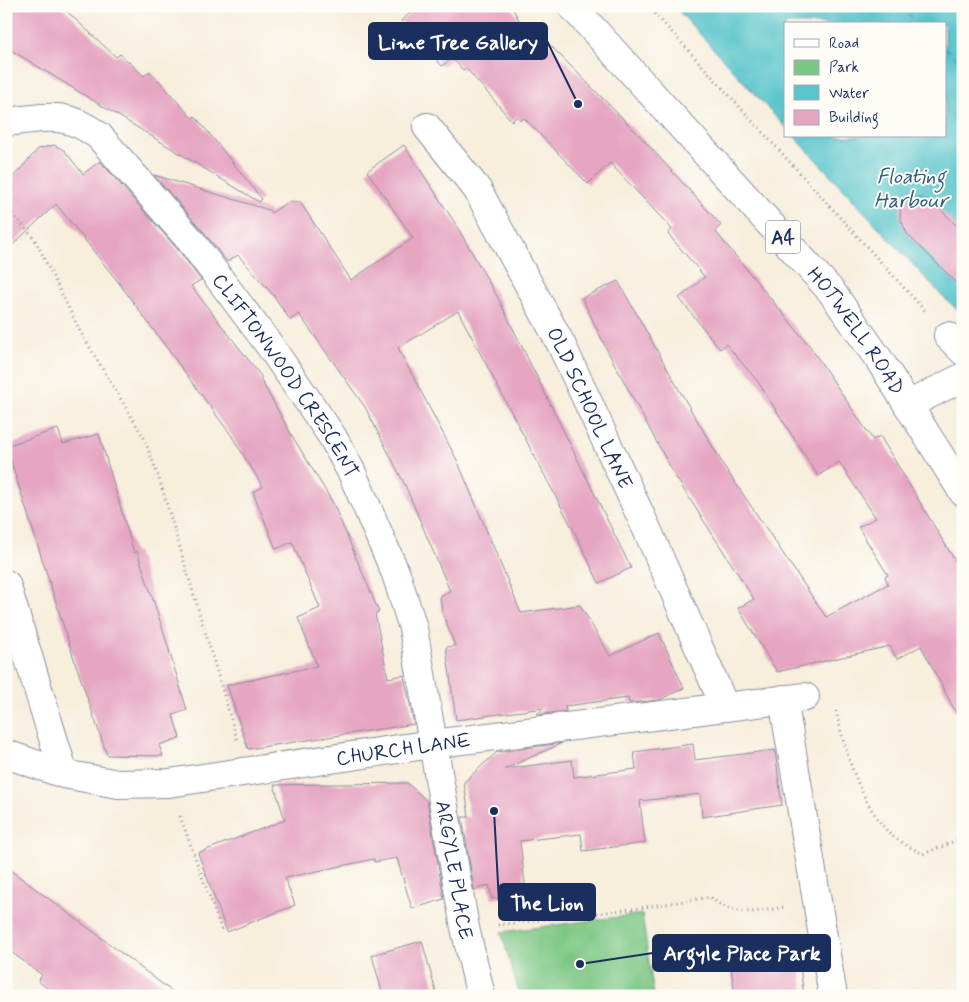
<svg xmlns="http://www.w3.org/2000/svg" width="969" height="1002" viewBox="0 0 969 1002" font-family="Mynerve,sans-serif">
<rect width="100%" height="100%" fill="#fdfcf7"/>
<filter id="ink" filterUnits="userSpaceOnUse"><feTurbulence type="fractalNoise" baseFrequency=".02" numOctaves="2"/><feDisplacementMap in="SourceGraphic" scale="10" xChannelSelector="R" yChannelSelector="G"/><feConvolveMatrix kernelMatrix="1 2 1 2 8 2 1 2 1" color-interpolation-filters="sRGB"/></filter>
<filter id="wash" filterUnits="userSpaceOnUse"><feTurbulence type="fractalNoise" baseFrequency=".0096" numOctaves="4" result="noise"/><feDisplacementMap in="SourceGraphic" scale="20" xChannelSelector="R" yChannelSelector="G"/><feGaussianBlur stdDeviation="1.12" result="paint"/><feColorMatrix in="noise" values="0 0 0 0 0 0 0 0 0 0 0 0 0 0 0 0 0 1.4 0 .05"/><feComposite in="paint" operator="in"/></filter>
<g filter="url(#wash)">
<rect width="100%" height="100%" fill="#f7eedc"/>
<polygon fill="#7dc785" stroke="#4c7b72" points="642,914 654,996 520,996 501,932"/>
<polygon fill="#58c5cb" stroke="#3a7a94" points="674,6 963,6 963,314 944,298 794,136 945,136 945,24 785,24 785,127"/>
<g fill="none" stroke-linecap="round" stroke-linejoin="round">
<g stroke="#2d5c7f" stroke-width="1" stroke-dasharray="6 5" stroke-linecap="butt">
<polyline points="900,6 919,24"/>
<polyline points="945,48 963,64"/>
</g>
</g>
<g id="blocks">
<g fill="#e6a6c2">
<polygon points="6,6 61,6 116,57 120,54 144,76 150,71 192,118 195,116 262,199 259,202 6,47"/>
<polygon points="418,6 511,6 530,39 537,32 639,135 721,225 715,231 809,345 873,440 880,436 963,574 963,726 921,646 897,659 890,646 777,672 738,608 754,599 675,476 607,350 582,298 618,281 681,393 724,466 826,617 888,584 885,577 888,575 858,527 876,518 839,462 818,476 758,382 726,344 720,349 679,298 705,277 668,234 672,229 610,163 588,184 524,118 521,121 517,116 512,121 466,68 463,70 452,58 442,66 401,21"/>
<polygon points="54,145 64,150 83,174 100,161 179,251 201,280 191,286 261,376 261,380 291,434 333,503 379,612 375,614 388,678 404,675 414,724 248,749 227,685 317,666 298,618 320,608 292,542 276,549 253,492 263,487 231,435 119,283 56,204 6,251 6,185 38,149"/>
<polygon points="404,145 455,223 498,298 631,568 599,583 576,535 458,311 398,348 458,462 521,613 580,605 610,656 659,633 684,688 659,700 629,703 628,698 565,706 566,711 536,715 544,708 456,720 446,647 455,646 442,612 440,596 450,591 405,485 365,407 299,314 290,320 274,296 238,255 227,262 203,231 154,175 269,210 271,213 288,202 300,202 351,280 413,238 367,171"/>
<polygon points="901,198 923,198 937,206 963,232 963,289 907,234 900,218"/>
<polygon points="58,429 63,444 99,434 134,553 137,551 163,630 187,710 173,715 180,738 159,745 163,756 107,755 74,659 6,446"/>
<polygon points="562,743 505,769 572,760 574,777 636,769 634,752 693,744 695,760 775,750 782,805 702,817 700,794 640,801 645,843 583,851 581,834 520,841 526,893 492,899 489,885 474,890 462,817 469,817 464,782 497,752"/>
<polygon points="407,783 427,801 444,899 412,909 397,858 374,862 374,859 285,878 295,905 227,932 198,853 285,820 274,785"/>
<polygon points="6,867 95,933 178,996 58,996 38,981 42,975 6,948"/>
<polygon points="422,941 437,996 383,996 372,955"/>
<polygon points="797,945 804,996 735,996 729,955"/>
</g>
</g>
</g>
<g filter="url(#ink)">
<use href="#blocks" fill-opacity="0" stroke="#898e9d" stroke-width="1"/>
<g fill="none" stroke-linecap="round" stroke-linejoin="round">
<g stroke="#898e9d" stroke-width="30">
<g id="minor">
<path id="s1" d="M6,122C46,118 64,110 99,136L191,241L270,346L332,436L352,473L396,574L413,628L465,928L481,996"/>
<path id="s2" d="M427,127L477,189L561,344L650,536L725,707"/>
<polyline points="948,336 963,351"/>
<polyline points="908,405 963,377"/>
<polyline points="6,584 64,774"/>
<polyline points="783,699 833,996"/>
<path id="s3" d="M6,754L64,774L118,784L169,783L432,744L805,697"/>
</g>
</g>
<g stroke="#898e9d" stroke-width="30">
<g id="major">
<path id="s4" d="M572,6L831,291L880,361L963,492"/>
</g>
</g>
<g stroke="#898e9d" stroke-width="3" stroke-dasharray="1 4" stroke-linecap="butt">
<polyline points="648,6 927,313"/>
<polyline points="6,206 35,240 80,331 144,438 159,478 237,739"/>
<path d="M836,711C846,754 859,801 890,834C898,842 913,848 923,854L963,838"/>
<polyline points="180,816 222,931"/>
<path d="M498,925L632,909L710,897C735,918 755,912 785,907"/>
</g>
<use href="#minor" stroke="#fff" stroke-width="28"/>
<use href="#major" stroke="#fff" stroke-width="28"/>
</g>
</g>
<g text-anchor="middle" stroke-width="4" stroke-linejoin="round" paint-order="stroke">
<rect fill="#fdfcf7" stroke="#5f6c8c" stroke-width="1" x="765.5" y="220.5" width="35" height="33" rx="4"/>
<g font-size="19" font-weight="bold" fill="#1b2f5e">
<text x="783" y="244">A4</text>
</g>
<g font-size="20" fill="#1b2f5e" stroke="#fdfcf7">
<text dy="7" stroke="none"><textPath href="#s4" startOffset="432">HOTWELL ROAD</textPath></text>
<text dy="7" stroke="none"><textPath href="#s1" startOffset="402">CLIFTONWOOD CRESCENT</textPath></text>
<text dy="7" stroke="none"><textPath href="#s2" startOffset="326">OLD SCHOOL LANE</textPath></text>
<text dy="7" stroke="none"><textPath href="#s3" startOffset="404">CHURCH LANE</textPath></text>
<text dy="7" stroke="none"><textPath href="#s1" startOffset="932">ARGYLE PLACE</textPath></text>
</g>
<g font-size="21" font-style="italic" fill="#2d5c7f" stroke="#fdfcf7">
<text x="911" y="183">Floating<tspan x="911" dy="24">Harbour</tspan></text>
</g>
</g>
<path fill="none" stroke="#1b2f5e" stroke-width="2" d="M578 104L547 41M494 811L499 902M580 964L653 953"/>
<g fill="#1b2f5e" stroke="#fdfcf7" stroke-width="2">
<circle cx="578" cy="104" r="5"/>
<circle cx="494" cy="811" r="5"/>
<circle cx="580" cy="964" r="5"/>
</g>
<g fill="#1b2f5e" stroke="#1b2f5e" stroke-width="2">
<rect x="369" y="23" width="178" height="36" rx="5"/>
<rect x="499" y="884" width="96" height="36" rx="5"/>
<rect x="653" y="935" width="177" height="36" rx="5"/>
</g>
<g font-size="21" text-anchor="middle" font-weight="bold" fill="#fff">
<text x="458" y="49">Lime Tree Gallery</text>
<text x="547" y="910">The Lion</text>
<text x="742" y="960">Argyle Place Park</text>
</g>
<rect width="969" height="1002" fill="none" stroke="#fdfcf7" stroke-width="25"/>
<rect x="784" y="22" width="162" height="115" fill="#fdfcf7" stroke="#a3aaba"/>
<rect x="794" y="39" width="25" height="8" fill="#ffffff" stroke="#a3aaba"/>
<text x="829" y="48" font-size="15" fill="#1b2f5e">Road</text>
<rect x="794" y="60" width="25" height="15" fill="#7dc785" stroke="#a3aaba"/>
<text x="829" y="72" font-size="15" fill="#1b2f5e">Park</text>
<rect x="794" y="85" width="25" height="15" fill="#58c5cb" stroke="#a3aaba"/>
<text x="829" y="98" font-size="15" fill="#1b2f5e">Water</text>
<rect x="794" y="110" width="25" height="15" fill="#e6a6c2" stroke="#a3aaba"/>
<text x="829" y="122" font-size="15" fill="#1b2f5e">Building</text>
</svg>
